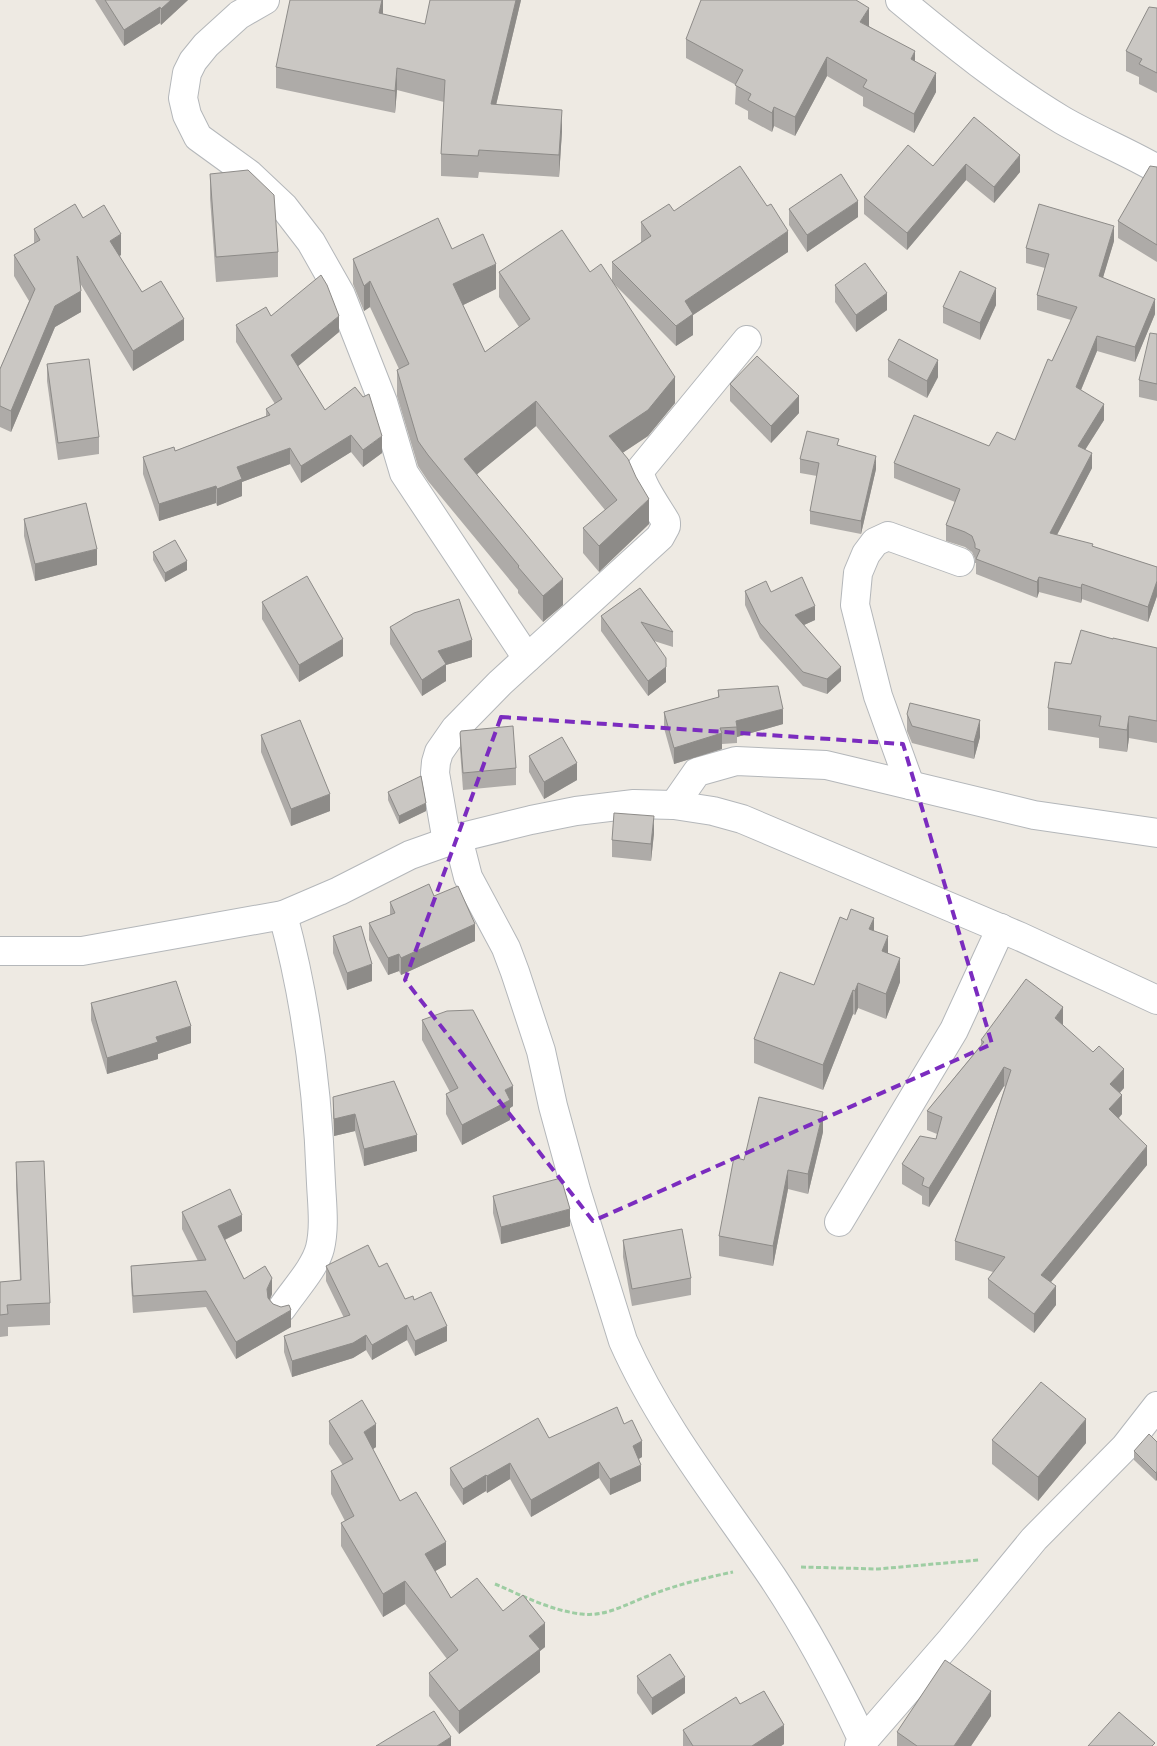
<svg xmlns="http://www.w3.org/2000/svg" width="1157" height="1746" viewBox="0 0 1157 1746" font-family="'Nunito Sans',sans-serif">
<rect width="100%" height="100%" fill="#eeeae3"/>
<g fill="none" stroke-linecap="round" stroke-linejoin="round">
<g stroke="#b4b7ba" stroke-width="30">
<g id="minor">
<polyline points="265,0 239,15 206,45 193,61 187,73 183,98 187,115 198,137 249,174 284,207 311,242 341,295 383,402 404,473 527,658"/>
<path d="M900,0C952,43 1004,85 1062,120C1093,138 1126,151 1157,169"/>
<polyline points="910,785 878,696 855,605 858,573 866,554 875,542 888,536 960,562"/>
<polyline points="674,805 697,772 736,761 826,765 1034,815 1157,833"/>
<path d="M458,838L468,877L506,948L515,972L541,1051L553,1106L576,1190L623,1341C661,1427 721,1501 773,1578C807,1629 837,1685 863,1741"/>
<path d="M447,842L435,773L436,762L439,752L455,729L500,683L660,537L666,526V522C659,509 638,482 641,469L747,340"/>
<polyline points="0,951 82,951 283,915 339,891 410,855 458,838 531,820 576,811 634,804 674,805 713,811 742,819 1021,937 1157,1000"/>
<polyline points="839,1222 954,1030 1001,928"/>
<path d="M282,1308C294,1290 315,1268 320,1248C325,1227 322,1204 321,1183C318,1095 306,1000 283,915"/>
<polyline points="859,1746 951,1640 1034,1539 1125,1447 1157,1406"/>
</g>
</g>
<g stroke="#9ecda3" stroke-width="3" stroke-dasharray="5 2.5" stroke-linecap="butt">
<polyline points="801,1567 878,1569 979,1560"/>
<path d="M495,1584C523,1596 552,1611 582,1614C606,1617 626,1604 648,1596C676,1585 704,1578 733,1572"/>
</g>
<use href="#minor" stroke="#fff" stroke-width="28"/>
</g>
<g fill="#aeaba8">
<polygon points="95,0 188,0 161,25 160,23 124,46"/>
<polygon points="383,0 383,14 425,24 521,0 496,105 562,131 559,177 479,172 478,178 441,176 441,154 444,102 397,90 395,113 276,88 276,67"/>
<polygon points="1157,8 1157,93 1139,84 1139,77 1126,71 1126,51"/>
<polygon points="869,26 915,61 936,92 914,133 863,106 863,97 827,76 795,136 774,126 772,132 748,119 748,111 735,104 736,85 686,58 686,39"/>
<polygon points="974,117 1020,172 994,203 966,180 907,250 864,214 864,197 933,166"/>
<polygon points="1157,167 1157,262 1118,238 1118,221"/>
<polygon points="210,174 278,252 278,277 216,282 210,198"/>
<polygon points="789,209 858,217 807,252 789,225"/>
<polygon points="674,211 788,252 693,315 693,335 676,346 614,284 675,403 648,436 622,453 649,524 599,572 583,553 583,528 605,510 536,426 477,474 563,605 543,622 518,593 518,590 428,481 418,466 397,396 397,370 399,369 370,307 364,311 353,284 353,259 452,249 496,289 463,305 485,352 519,327 499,297 499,272 590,272 612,281 612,262 641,242 641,222"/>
<polygon points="83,218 121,255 119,256 142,292 184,340 133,371 80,283 81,312 55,327 11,432 0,427 0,369 29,301 14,276 14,255 34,243 34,229"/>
<polygon points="1114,241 1103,277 1155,314 1135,362 1097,351 1081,390 1104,420 1085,450 1092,468 1057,535 1157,567 1157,596 1148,622 1082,599 1081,603 1039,592 1037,598 976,574 976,563 975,563 975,559 972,552 965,547 946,541 946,525 955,502 894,478 894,463 989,446 1015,440 1071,320 1037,310 1037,295 1045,268 1026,263 1026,248"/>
<polygon points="835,285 887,310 856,332 835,302"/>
<polygon points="996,305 980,340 943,323 943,307"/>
<polygon points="271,316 339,332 298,366 325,410 382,453 363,467 351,452 301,483 290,464 242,482 242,496 217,506 216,503 159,521 143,474 143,457 175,451 266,416 266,409 275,404 236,342 236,325"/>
<polygon points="1157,334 1157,401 1139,397 1139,380"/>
<polygon points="888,360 938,377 927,398 888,377"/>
<polygon points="47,364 99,437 99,454 58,460 47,381"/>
<polygon points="730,384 799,413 771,443 730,401"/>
<polygon points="839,445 876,469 861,534 810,524 810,511 817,476 800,473 800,459"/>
<polygon points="24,519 97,565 35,581 24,536"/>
<polygon points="153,552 187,570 165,582 153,560"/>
<polygon points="640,588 673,632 673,647 654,641 666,667 666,682 648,696 601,631 601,616"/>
<polygon points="745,591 771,592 815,620 804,625 841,681 827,694 803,686 760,638 745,605"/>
<polygon points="262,602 343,656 299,682 262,619"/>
<polygon points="390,627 472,657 446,665 446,681 422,696 390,644"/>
<polygon points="1113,639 1157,648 1157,743 1129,738 1127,752 1099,748 1099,738 1048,730 1048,708 1071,664"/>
<polygon points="718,690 783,724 737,737 737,743 722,744 722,749 674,764 664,728 664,712 718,698"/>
<polygon points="907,714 980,737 974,759 912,743 907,731"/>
<polygon points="460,733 516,768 516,785 463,790 460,749"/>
<polygon points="261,735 330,811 291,826 261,752"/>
<polygon points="529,756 577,780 544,799 529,772"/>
<polygon points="388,792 426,811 399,824 388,800"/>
<polygon points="654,833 651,861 612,857 612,840"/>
<polygon points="434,896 475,941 401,975 399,971 388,975 369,940 369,923 390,915 390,902"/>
<polygon points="874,931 888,953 900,982 886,1019 858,1008 855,1015 853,1014 823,1090 754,1063 754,1039"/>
<polygon points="333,936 372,981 347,990 333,953"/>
<polygon points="91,1003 191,1043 158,1054 158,1059 107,1074 91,1020"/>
<polygon points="422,1020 513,1106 510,1108 510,1120 462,1145 446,1114 446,1094 450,1092 422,1040"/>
<polygon points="1063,1025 1124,1088 1120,1093 1122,1114 1119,1118 1147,1165 1051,1282 1056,1305 1034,1333 988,1298 988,1279 993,1272 955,1260 955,1241 1005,1087 1004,1086 929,1207 922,1204 922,1196 902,1184 902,1164 936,1139 937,1134 927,1130 927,1111 981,1045 981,1040"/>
<polygon points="333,1097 417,1151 364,1166 355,1131 334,1136 333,1114"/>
<polygon points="823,1132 808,1194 788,1189 773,1266 719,1256 719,1236 744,1160"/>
<polygon points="16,1162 50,1303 50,1325 8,1327 8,1336 0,1337 0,1282 20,1280 16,1185"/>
<polygon points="493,1196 570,1226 501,1244 493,1213"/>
<polygon points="182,1212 242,1231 225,1240 244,1279 272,1294 270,1300 291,1327 236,1359 206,1307 133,1313 131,1283 131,1266 198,1261 182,1229"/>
<polygon points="623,1240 691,1278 691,1295 632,1306 623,1257"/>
<polygon points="326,1266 379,1267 405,1299 414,1300 447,1341 415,1356 407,1340 372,1360 366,1350 353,1358 292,1377 284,1352 284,1336 344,1318 326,1281"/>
<polygon points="329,1421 376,1447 373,1449 400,1501 446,1565 435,1571 451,1598 503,1611 545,1647 540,1651 540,1672 459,1734 429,1696 429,1673 447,1659 405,1604 383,1617 341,1546 341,1523 345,1521 331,1494 331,1471 343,1465 329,1444"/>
<polygon points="624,1424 642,1457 639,1459 641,1481 610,1495 599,1478 531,1517 510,1479 487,1493 486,1491 463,1505 450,1485 450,1468 549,1438"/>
<polygon points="992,1440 1086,1443 1038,1501 992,1464"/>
<polygon points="1157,1442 1156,1481 1134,1460 1134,1451"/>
<polygon points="637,1676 685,1693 652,1715 637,1693"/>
<polygon points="740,1704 784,1744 781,1746 683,1746 683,1730"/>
<polygon points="991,1716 971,1746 897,1746 897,1732"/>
</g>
<g fill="#8d8b88">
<polygon points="171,0 188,0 161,25 161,9"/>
<polygon points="382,0 383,0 383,17 379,13"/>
<polygon points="516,0 521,0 491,126 491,104"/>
<polygon points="160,7 160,23 124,46 124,30"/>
<polygon points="869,8 869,27 860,22"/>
<polygon points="915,51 915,70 911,59"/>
<polygon points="827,57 827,76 795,136 795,117"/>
<polygon points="397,68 397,90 395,113 395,91"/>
<polygon points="936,73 936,92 914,133 914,114"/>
<polygon points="774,107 774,126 772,132 772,113"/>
<polygon points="562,110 562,131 559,177 559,155"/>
<polygon points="1020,155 1020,172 994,203 994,187"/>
<polygon points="966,164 966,180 907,250 907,233"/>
<polygon points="858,201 858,217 807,252 807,235"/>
<polygon points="1114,226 1114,241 1099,291 1099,276"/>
<polygon points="788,231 788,252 693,315 693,335 676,346 676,326 685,301"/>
<polygon points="121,234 121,255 110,262 110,241"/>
<polygon points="496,264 496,289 453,310 453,284"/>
<polygon points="370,281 370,307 364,311 364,286"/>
<polygon points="996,288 996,305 980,340 980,323"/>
<polygon points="81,291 81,312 55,327 11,432 11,411 55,306"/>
<polygon points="887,293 887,310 856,332 856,315"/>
<polygon points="1155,299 1155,314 1135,362 1135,347"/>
<polygon points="339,316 339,332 291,372 291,355"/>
<polygon points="184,319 184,340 133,371 133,351"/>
<polygon points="1097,336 1097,351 1076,402 1076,387"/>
<polygon points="938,360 938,377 927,398 927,381"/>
<polygon points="675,377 675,403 648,436 609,462 609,436"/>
<polygon points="799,396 799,413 771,443 771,426"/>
<polygon points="536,401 536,426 464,485 464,459"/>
<polygon points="1104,404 1104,420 1078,461 1078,446"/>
<polygon points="351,435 351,452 301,483 301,466"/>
<polygon points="382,436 382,453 363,467 363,450"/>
<polygon points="290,448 290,464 242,482 242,496 217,506 217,489 237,467"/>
<polygon points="1092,453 1092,468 1050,548 1050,533"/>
<polygon points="876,456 876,469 861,534 861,521"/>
<polygon points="216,486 216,503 159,521 159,504"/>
<polygon points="649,499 649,524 599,572 599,546"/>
<polygon points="97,549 97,565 35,581 35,564"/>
<polygon points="187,561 187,570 165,582 165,573"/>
<polygon points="1039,577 1039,592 1037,598 1037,582"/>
<polygon points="563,579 563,605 543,622 543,596"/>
<polygon points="1157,581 1157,596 1148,622 1148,607"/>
<polygon points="1082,584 1082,599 1081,603 1081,588"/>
<polygon points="815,606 815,620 795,629 795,615"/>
<polygon points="343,639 343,656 299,682 299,665"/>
<polygon points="472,640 472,657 446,665 446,681 422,696 422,680 438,651"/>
<polygon points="666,667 666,682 648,696 648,681"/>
<polygon points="841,667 841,681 827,694 827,679"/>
<polygon points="783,709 783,724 737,737 736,721"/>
<polygon points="1129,716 1129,738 1127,752 1127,730"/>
<polygon points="980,720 980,737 974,759 974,742"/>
<polygon points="722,733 722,749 674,764 674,748"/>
<polygon points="577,763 577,780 544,799 544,782"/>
<polygon points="330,794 330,811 291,826 291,809"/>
<polygon points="426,803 426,811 399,824 399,816"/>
<polygon points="654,816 654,833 651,861 651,844"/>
<polygon points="874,918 874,942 869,929"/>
<polygon points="475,924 475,941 401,975 401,958"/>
<polygon points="888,936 888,961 882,951"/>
<polygon points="399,954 399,971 388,975 388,958"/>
<polygon points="900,958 900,982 886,1019 886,994"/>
<polygon points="372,964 372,981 347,990 347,973"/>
<polygon points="858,983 858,1008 855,1015 855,991"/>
<polygon points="853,990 853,1014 823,1090 823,1065"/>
<polygon points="1063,1007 1063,1026 1055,1018"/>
<polygon points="191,1026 191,1043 158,1054 158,1059 107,1074 107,1058 156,1037"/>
<polygon points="1004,1067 1004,1086 929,1207 929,1188"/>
<polygon points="1124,1069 1124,1088 1110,1103 1110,1084"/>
<polygon points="513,1086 513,1106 510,1108 510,1120 462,1145 462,1125 505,1090"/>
<polygon points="1122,1095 1122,1114 1109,1128 1109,1109"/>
<polygon points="823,1112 823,1132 808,1194 808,1174"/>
<polygon points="355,1114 355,1131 334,1136 334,1119"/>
<polygon points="417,1135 417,1151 364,1166 364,1149"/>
<polygon points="1147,1146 1147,1165 1041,1294 1041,1275"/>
<polygon points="788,1170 788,1189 773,1266 773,1246"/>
<polygon points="570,1209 570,1226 501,1244 501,1227"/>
<polygon points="242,1215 242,1231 218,1243 218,1226"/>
<polygon points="272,1278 272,1294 267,1306 267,1289"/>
<polygon points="1056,1286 1056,1305 1034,1333 1034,1314"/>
<polygon points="291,1310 291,1327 236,1359 236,1342"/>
<polygon points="407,1325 407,1340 372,1360 372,1345"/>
<polygon points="447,1326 447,1341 415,1356 415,1341"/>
<polygon points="366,1335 366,1350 353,1358 292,1377 292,1361"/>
<polygon points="1086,1419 1086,1443 1038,1501 1038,1477"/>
<polygon points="376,1424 376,1447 364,1455 364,1432"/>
<polygon points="642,1441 642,1457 633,1462 633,1446"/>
<polygon points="599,1462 599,1478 531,1517 531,1500"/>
<polygon points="510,1463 510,1479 487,1493 487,1476"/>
<polygon points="641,1465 641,1481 610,1495 610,1479"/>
<polygon points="1157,1471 1157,1480 1156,1481 1156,1473"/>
<polygon points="486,1475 486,1491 463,1505 463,1489"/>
<polygon points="446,1542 446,1565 425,1577 425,1554"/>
<polygon points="405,1581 405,1604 383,1617 383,1594"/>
<polygon points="545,1623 545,1647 540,1651 540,1672 459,1734 459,1711 529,1636"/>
<polygon points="685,1677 685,1693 652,1715 652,1698"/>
<polygon points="991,1691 991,1716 971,1746 954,1746"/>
<polygon points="784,1725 784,1744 781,1746 752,1746"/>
<polygon points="451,1737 451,1746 437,1746"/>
</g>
<g fill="#cac7c3" stroke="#8d8b88">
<polygon points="105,0 171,0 161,9 160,7 124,30"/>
<polygon points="290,0 382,0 379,13 425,24 430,0 516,0 491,104 562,110 559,155 479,150 478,156 441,154 445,80 397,68 395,91 276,67"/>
<polygon points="701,0 856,0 869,8 860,22 915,51 911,59 936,73 914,114 863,87 867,80 827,57 795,117 774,107 772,113 748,100 751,94 735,85 743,70 686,39"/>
<polygon points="1149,7 1157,8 1157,73 1139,64 1142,59 1126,51"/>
<polygon points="974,117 1020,155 994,187 966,164 907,233 864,197 908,145 933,166"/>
<polygon points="740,166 767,206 771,204 788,231 685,301 693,314 676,326 612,262 651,236 641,222 669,204 674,211"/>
<polygon points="1150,166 1157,167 1157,245 1118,221"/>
<polygon points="248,170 274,195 278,252 216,257 210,174"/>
<polygon points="841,174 858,201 807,235 789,209"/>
<polygon points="75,204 83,218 104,205 121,234 110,241 142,292 161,281 184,319 133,351 77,256 81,291 55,306 11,411 0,406 0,369 35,289 14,255 40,240 34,229"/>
<polygon points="1039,204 1114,226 1099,276 1155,299 1135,347 1097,336 1076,387 1104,404 1078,446 1092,453 1050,533 1093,544 1092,546 1157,567 1157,581 1148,607 1082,584 1081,588 1039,577 1037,582 976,559 980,550 975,548 975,544 972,536 965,532 946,525 960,489 894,463 914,415 989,446 997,432 1015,440 1048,359 1052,361 1077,307 1037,295 1049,254 1026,248"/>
<polygon points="438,218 452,249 483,234 496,264 453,284 485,352 530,319 499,272 562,230 590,272 601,264 675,377 648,410 609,436 628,459 636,477 649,499 599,546 583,528 617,500 536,401 464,459 563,579 543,596 518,567 519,566 428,455 418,441 397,370 409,364 370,281 364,286 353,259"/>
<polygon points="865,263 887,293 856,315 835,285"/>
<polygon points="960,271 996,288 980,323 943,307"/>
<polygon points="321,275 327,285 339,316 291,355 325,410 355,387 363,397 369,394 382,436 363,450 351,435 301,466 290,448 237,467 242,479 217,489 216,486 159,504 143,457 174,447 175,451 270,415 266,409 282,399 236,325 266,307 271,316"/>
<polygon points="1150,333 1157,334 1157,384 1139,380"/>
<polygon points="899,339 938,360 927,381 888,360"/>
<polygon points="757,356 799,396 771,426 730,384"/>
<polygon points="89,359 99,437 58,443 47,364"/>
<polygon points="807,431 839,439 837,445 876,456 861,521 810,511 819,463 800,459"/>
<polygon points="86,503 97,549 35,564 24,519"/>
<polygon points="175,540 187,561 165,573 153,552"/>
<polygon points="307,576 343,639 299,665 262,602"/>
<polygon points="802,577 815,606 795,615 841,667 827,679 803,672 760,623 745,591 766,581 771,592"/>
<polygon points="640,588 673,632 641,622 666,658 666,667 648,681 601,616"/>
<polygon points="459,599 472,640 438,651 446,664 422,680 390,627 414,613"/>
<polygon points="1081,630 1113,639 1113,638 1157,648 1157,721 1129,716 1127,730 1099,726 1101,716 1048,708 1055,662 1071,664"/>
<polygon points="778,686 783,709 736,721 737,727 720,728 722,733 674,748 664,712 719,697 718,690"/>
<polygon points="910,703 980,720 974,742 912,726 907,714"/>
<polygon points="300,720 330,794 291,809 261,735"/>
<polygon points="513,726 516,768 463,773 460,733 461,731"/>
<polygon points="562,737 577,763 544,782 529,756"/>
<polygon points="421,776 426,803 399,816 388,792"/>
<polygon points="614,813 654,816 651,844 612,840"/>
<polygon points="429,884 434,896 458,886 475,924 401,958 399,954 388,958 369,923 395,913 390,902"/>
<polygon points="851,909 874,918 869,929 888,936 882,951 900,958 886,994 858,983 855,991 853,990 823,1065 754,1039 780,972 814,985 840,917 847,920"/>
<polygon points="361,926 372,964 347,973 333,936"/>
<polygon points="1026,979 1063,1007 1055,1018 1093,1052 1099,1046 1124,1069 1110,1084 1122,1095 1109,1109 1147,1146 1041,1275 1056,1286 1034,1314 988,1279 1005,1257 955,1241 1011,1070 1004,1067 929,1188 922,1185 924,1178 902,1164 920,1136 936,1139 942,1117 927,1111 984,1042 981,1040"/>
<polygon points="176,981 191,1026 156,1037 158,1042 107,1058 91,1003"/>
<polygon points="473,1010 513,1086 505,1090 510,1100 462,1125 446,1094 458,1088 422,1020 447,1011"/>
<polygon points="394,1081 417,1135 364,1149 355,1114 334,1119 333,1097"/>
<polygon points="759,1097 823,1112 808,1174 788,1170 773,1246 719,1236 734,1157 744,1160"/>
<polygon points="44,1161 50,1303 7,1305 8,1314 0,1315 0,1282 21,1280 16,1162"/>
<polygon points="561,1178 570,1209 501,1227 493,1196"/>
<polygon points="230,1189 242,1215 218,1226 244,1279 265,1266 272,1278 267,1289 268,1298 273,1304 281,1307 289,1305 291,1310 236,1342 206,1291 133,1296 131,1266 206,1260 182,1212"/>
<polygon points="682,1229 691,1278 632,1289 623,1240"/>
<polygon points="368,1245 379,1267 387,1263 405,1299 413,1296 414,1300 431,1292 447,1326 415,1341 407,1325 372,1345 366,1335 353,1343 292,1361 284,1336 350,1315 326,1266"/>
<polygon points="1041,1382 1086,1419 1038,1477 992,1440"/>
<polygon points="362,1400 376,1424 364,1432 400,1501 416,1492 446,1542 425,1554 451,1598 477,1578 503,1611 523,1595 545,1623 529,1636 540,1649 459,1711 429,1673 458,1650 405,1581 383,1594 341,1523 354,1516 331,1471 353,1459 329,1421"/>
<polygon points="617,1407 624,1424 632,1420 642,1441 633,1446 641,1465 610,1479 599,1462 531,1500 510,1463 487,1476 486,1475 463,1489 450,1468 538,1418 549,1438"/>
<polygon points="1149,1434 1157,1442 1157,1471 1156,1473 1134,1451"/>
<polygon points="670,1654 685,1677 652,1698 637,1676"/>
<polygon points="945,1660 991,1691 954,1746 917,1746 897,1732"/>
<polygon points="764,1691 784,1725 752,1746 693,1746 683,1730 736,1697 740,1704"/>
<polygon points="434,1711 451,1737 437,1746 376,1746"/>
<polygon points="1119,1712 1155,1743 1152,1746 1088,1746"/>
</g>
<path fill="none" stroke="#7b2cbf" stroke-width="4" stroke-dasharray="10 6" stroke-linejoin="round" d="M501,717L903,744L992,1044L593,1221L405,980Z"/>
</svg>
